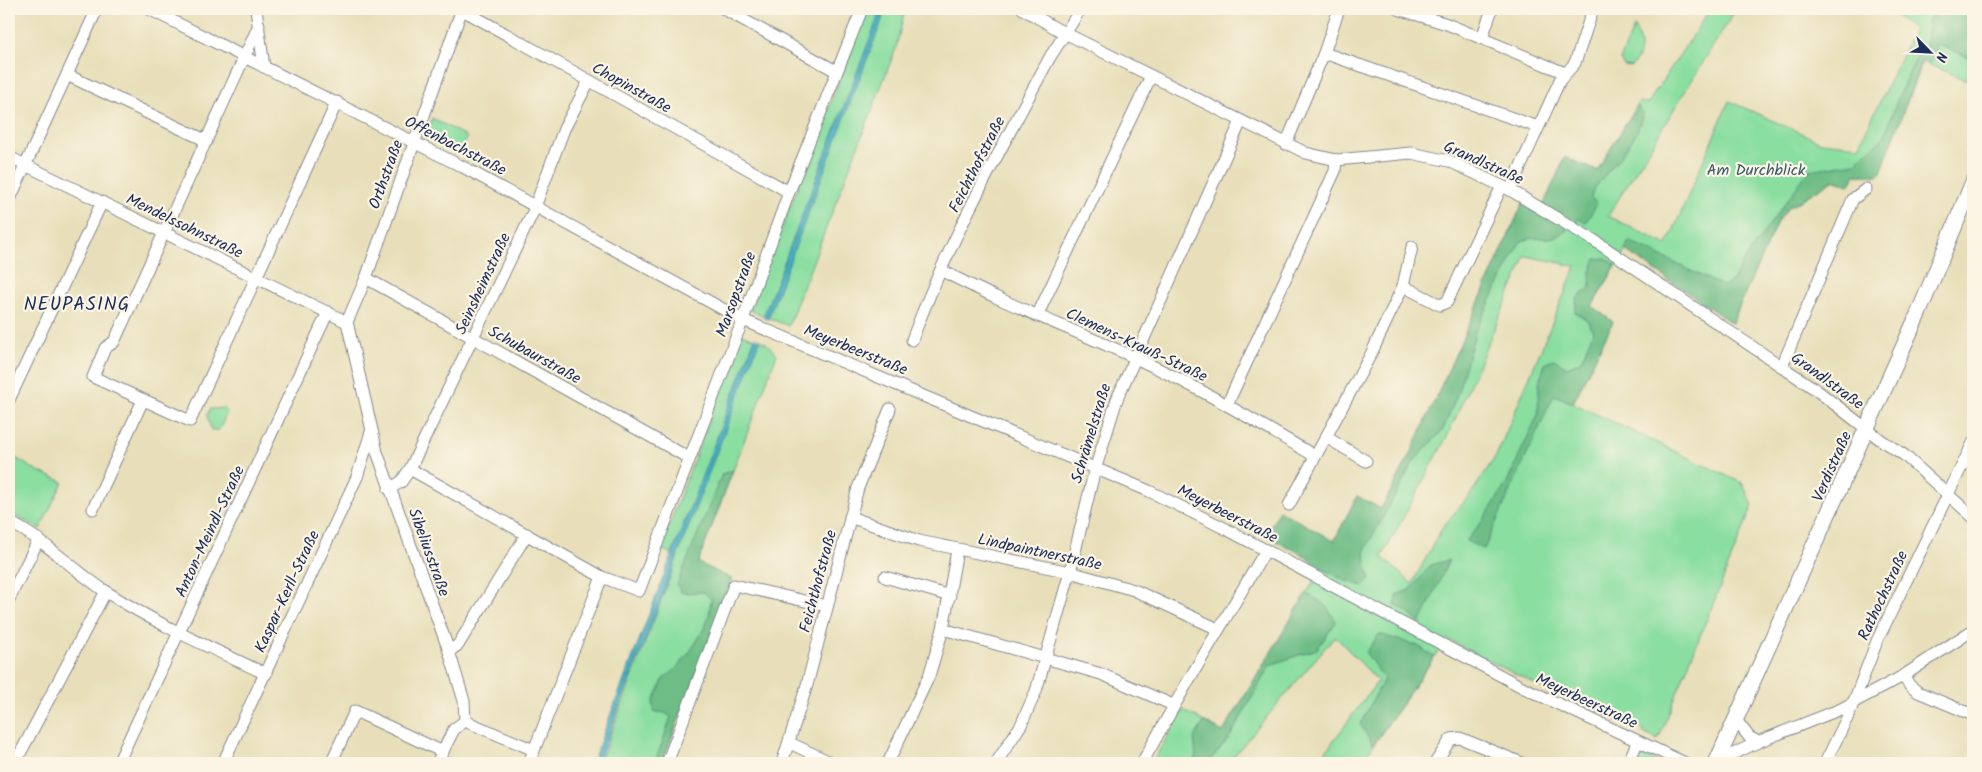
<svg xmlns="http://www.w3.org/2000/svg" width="1982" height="772" viewBox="0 0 1982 772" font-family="Kalam,sans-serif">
<rect width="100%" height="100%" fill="#fcf5e5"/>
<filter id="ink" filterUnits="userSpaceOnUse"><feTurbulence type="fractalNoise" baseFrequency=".02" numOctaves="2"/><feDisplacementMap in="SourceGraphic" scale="10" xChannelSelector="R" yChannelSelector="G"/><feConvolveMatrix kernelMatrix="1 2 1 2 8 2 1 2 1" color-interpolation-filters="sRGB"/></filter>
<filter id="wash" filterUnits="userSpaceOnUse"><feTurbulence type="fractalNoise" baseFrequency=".0096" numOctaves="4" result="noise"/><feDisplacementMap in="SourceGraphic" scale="20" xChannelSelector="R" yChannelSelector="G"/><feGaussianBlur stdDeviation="1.12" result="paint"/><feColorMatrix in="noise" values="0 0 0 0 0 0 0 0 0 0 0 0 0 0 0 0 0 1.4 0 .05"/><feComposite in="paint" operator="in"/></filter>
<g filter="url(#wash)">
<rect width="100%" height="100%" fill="#e8dfba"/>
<g fill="#89dea0" stroke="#52867f" fill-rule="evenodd">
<polygon points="867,9 905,9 896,48 788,326 750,310"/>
<path d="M1710,9H1736L1608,216L1667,245L1729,101L1821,142L1859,146L1914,29L1886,9H1973V62L1967,80L1922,62L1881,172L1879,175H1855L1849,185L1833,180L1788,208L1777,222L1732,323L1626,250L1592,306L1613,322L1573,403L1742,483L1753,505L1658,740L1643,733L1644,729L1636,726L1635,729L1541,687L1447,639L1361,763H1317L1378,681L1335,636L1228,763H1152L1183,710L1223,732L1315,579L1357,496L1381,509L1410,456L1523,203L1540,213L1565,157L1597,171L1639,102L1648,103ZM1526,256L1576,266L1497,454L1473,491L1442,528L1412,584L1382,557L1448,435Z"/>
<path d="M1634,27C1642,41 1643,55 1631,67L1624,66L1620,60Z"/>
<polygon points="432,118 467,137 459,153 446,146 446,142 437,137 434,140 427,135"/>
<polygon points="742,334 766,343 777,354 698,563 732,579 662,763 600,763 678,556 660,549"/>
<polygon points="224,408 227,413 219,430 211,430 207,415 210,409"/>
<polygon points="9,454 34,469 63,482 40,529 9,513"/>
<polygon points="1643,755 1661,763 1634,763 1636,759"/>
</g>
<g fill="#6ebd86" stroke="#447672">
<polygon points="1942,9 1973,9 1973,57 1971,58 1938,45 1931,63 1922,60 1881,172 1879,175 1855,175 1849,185 1833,180 1788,208 1777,222 1732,323 1625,250 1629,241 1723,286 1734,280 1742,263 1809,170 1855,163 1884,137 1900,92 1918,55 1925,48 1929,19"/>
<path d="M1637,106L1643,112C1638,143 1610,166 1593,191L1591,197L1597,204L1585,223L1579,219C1570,227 1560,238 1548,238C1536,239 1530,237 1520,242L1476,330L1458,392L1443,430L1414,461L1365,550L1366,567L1371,578L1364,586L1346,581L1312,563L1306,556L1266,536L1279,510L1334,541L1357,496L1381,509L1410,456L1523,203L1540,213L1565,157L1597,171Z"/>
<polygon points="1606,258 1616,265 1592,306 1613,322 1573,403 1554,395 1484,549 1466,541 1484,519 1507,483 1522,449 1538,415 1539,383 1545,364 1554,359 1567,367 1581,361 1593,332 1589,321 1575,312 1577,298 1591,287 1590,274 1596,259"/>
<path d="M733,470L698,563L732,579L662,763H655L671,717L665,713L655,712L653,703L664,678C678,672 703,635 708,619C710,613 710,605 711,599L704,592L682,593L677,585L722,474Z"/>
<polygon points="1449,560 1420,624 1407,612 1395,605 1398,594 1410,590 1431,565"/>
<path d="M1306,594C1322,601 1328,606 1336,622L1317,649L1270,665L1230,737L1208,763H1193L1196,758L1194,738L1204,722L1223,732Z"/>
<polygon points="1379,634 1418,646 1434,657 1373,745 1360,724 1384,679 1366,653"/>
</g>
<polygon fill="#41adc0" stroke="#2e6e8f" points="880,9 885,9 882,20 598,763 592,763 877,20"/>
<polygon fill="#e8dfba" points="761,317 770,321 762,340 753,336"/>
</g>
<g filter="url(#ink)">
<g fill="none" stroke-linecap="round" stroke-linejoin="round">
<g stroke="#82878c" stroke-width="13">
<g id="minor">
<polyline points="149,9 463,167 743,320 1149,491 1226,529 1522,687 1685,763"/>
<polyline points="256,9 264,67"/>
<polyline points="461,9 789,192"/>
<polyline points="724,9 836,71"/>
<polyline points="1023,9 1057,29 1306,153 1336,160 1411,153 1449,161 1510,190 1595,241 1815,389 1881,440 1904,455 1973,517"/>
<polyline points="1398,9 1447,24 1565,73"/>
<polyline points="259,25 114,342 105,348 93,377 190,421 337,102"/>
<polyline points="1482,38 1492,9"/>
<polyline points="1324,53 1538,127"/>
<polyline points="67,75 207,141"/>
<polyline points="1286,144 1324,53 1339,9"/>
<polyline points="9,157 347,322"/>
<polyline points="1510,190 1560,80 1575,63 1593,9"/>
<polyline points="9,201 97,9"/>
<path d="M941,270C1006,305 1075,330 1142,361C1202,389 1258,423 1315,456"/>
<polyline points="366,278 689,458"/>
<polyline points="1403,286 1440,305 1447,302 1502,186"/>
<polyline points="1037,316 1151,76"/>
<polyline points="347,322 377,452 449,651 464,701 465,721"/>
<polyline points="347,322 366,278 462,9"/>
<path d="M912,340C948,242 1001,149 1050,57C1060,41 1071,26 1080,9"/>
<polyline points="1782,366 1853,199 1866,189"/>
<polyline points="9,400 102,202"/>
<polyline points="1227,405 1335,171 1336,160"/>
<polyline points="1326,437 1366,461"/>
<polyline points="410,469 602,577 639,591 745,314 789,192 862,9"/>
<polyline points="389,489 401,482 410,469 533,212 564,129 589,81"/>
<polyline points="1289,505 1371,354 1403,286 1412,247"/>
<polyline points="93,509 143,400"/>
<polyline points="850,517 919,541 1070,572 1134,590 1218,629"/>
<path d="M9,522C45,540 72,569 105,591C156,624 211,648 266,674"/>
<polyline points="885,577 950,596"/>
<polyline points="9,599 39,539"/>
<polyline points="943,629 1101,674 1173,705"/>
<polyline points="449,651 458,645 527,534"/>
<polyline points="1903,676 1910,686 1918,692 1973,715"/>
<polyline points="1736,720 1749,737 1758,742"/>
<polyline points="465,721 534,750"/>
<polyline points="790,743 832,763"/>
<polyline points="1717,762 1758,742 1841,709 1903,676 1973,630"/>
<polyline points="15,763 106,591"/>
<polyline points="118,763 328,312"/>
<polyline points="223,763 357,477 371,432"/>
<polyline points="331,763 355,711 443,752"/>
<polyline points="437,763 454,729 465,721"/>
<polyline points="529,763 602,577"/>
<polyline points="667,763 734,585 827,606"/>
<polyline points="782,763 807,685 858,488 890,409"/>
<polyline points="888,763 929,676 943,629 957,550"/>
<polyline points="996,763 1021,725 1036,691 1070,572 1094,473 1117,399 1241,121"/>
<polyline points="1142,763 1187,683 1266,550"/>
<polyline points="1435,763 1451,739 1460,738 1522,763"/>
<polyline points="1628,763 1638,741"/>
<polyline points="1825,763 1849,714 1877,641 1973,443"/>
</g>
</g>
<g stroke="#82878c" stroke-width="17">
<polyline id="major" points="1716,763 1919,312 1973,182"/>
</g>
<use href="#minor" stroke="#fff" stroke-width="11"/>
<use href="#major" stroke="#fff" stroke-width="15"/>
</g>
</g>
<g text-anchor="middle" stroke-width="4.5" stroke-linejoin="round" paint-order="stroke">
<g font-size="16" fill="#1b2f5e" stroke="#fcf5e5">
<text transform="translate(632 87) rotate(29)" y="6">Chopinstraße</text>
<text transform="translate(456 145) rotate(27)" y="6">Offenbachstraße</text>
<text transform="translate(1484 162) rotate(24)" y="6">Grandlstraße</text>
<text transform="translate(976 164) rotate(-63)" y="6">Feichthofstraße</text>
<text transform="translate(385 174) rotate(-70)" y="6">Orthstraße</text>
<text transform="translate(185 225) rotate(26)" y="6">Mendelssohnstraße</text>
<text transform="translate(482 283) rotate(-65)" y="6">Seinsheimstraße</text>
<text transform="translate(735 294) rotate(-70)" y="6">Marsopstraße</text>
<text transform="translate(1137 344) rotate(25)" y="6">Clemens-Krauß-Straße</text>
<text transform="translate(856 349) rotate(22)" y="6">Meyerbeerstraße</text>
<text transform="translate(535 354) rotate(29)" y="6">Schubaurstraße</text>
<text transform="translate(1828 380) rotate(36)" y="6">Grandlstraße</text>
<text transform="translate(1090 433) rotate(-73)" y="6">Schrämelstraße</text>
<text transform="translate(1831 466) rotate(-66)" y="6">Verdistraße</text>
<text transform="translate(1228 513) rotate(27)" y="6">Meyerbeerstraße</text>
<text transform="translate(209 531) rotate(-65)" y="6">Anton-Meindl-Straße</text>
<text transform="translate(1040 551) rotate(12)" y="6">Lindpaintnerstraße</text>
<text transform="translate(430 552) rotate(70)" y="6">Sibeliusstraße</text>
<text transform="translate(817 581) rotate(-75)" y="6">Feichthofstraße</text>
<text transform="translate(286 591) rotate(-65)" y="6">Kaspar-Kerll-Straße</text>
<text transform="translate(1882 595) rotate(-65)" y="6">Rathochstraße</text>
<text transform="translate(1587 700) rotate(25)" y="6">Meyerbeerstraße</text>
</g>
<g font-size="16" fill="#365b6e" stroke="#fcf5e5">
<text x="1756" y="175">Am Durchblick</text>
</g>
<g font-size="19" letter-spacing="1" fill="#1b2f5e" stroke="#fcf5e5">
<text x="77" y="310">NEUPASING</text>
</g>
</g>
<rect width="1982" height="772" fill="none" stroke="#fcf5e5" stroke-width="30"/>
<g transform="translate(1930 52) rotate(114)" stroke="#fcf5e5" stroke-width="4" paint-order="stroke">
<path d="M0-4L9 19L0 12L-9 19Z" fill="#1b2f5e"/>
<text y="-8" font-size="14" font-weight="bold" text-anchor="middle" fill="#1b2f5e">N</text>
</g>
</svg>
